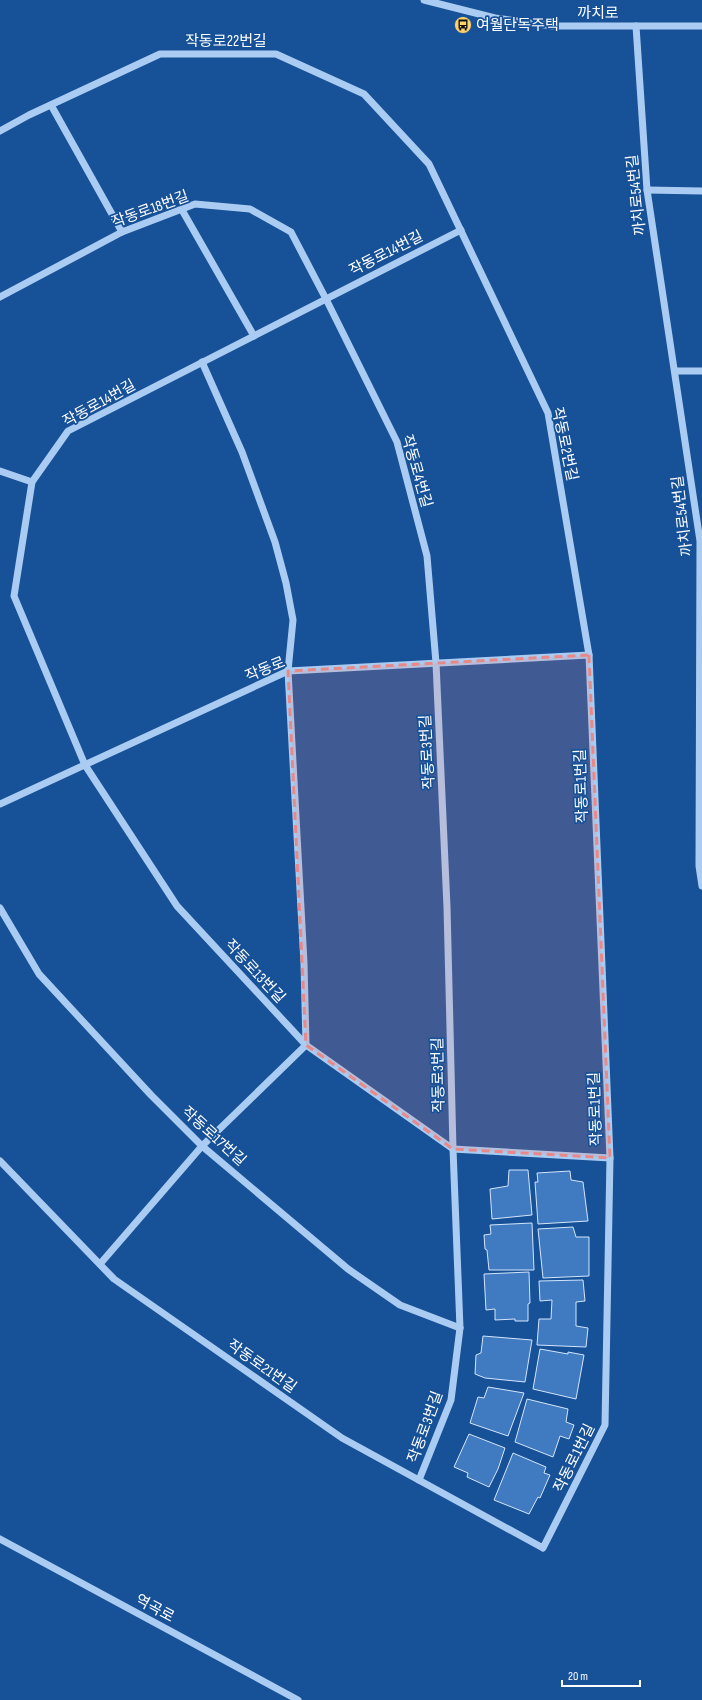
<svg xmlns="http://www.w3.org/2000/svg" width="702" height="1700" viewBox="0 0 702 1700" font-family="'Sofia Sans Condensed','Noto Sans KR',sans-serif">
<rect width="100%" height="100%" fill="#175198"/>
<g fill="#407ac0" stroke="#d3e6fc">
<polygon points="509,1170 528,1170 532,1215 492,1219 490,1189 508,1186"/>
<polygon points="570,1171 571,1180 583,1182 588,1221 538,1224 535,1182 538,1182 537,1173"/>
<polygon points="532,1223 534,1270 489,1270 487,1250 485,1249 484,1235 491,1234 490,1225"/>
<polygon points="573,1227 576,1237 589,1237 589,1276 543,1278 538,1229"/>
<polygon points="529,1272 530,1303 528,1304 528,1321 515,1321 515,1319 495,1320 495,1309 486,1310 484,1274"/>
<polygon points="583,1280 585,1301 576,1302 576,1326 588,1328 586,1347 537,1345 539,1319 551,1319 552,1300 540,1301 539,1281"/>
<polygon points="483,1336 532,1340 525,1382 485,1378 475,1374 476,1355 481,1353"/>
<polygon points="540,1349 568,1354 568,1352 584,1355 576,1399 533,1389"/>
<polygon points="488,1387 524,1393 508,1436 470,1423 478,1397 484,1398"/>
<polygon points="527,1399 568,1409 566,1422 574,1425 569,1439 560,1436 553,1457 515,1442"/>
<polygon points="469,1434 505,1448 498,1469 489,1487 467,1477 468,1473 454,1467"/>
<polygon points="513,1453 546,1467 544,1473 550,1475 540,1498 538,1497 529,1514 494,1500"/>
</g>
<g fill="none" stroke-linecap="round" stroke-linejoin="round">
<g stroke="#abccf2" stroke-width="7">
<polyline points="424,0 495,18 552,26 702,26"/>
<polyline points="636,26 647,190 700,541 699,866 702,886"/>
<polyline points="51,105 122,232"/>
<polyline points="0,131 29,115 160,54 276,54 364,94 429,164 548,413 589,655 610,1158 605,1425 543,1548 342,1438 114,1279 0,1161"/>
<polyline points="647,190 702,191"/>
<polyline points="182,210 254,336"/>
<polyline points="461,230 68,431 32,482 14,596 85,765 177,906 306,1045 453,1149 610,1158"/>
<polyline points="0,297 122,232 195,204 250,209 291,232 326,299 397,442 427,556 436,663 447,907 453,1149 460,1328 451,1400 419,1480"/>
<polyline points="675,371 702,371"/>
<polyline points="0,471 32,482"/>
<polyline points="0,804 288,671 589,655"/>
<polyline points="0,908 39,974 151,1095 202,1146 348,1269 400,1305 460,1328"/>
<polyline points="100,1264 202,1146 306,1045 304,963 288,671 293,620 286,583 275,542 242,452 202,362"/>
<polyline points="0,1539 298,1700"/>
</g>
</g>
<path fill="#e88989" fill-opacity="0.2" stroke="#e88989" stroke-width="3" stroke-dasharray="8 5" stroke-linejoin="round" d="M589,655L610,1158L453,1149L306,1045L288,671Z"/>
<defs>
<g id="bus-disc" transform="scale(0.9)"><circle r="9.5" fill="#ffd36c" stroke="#175198"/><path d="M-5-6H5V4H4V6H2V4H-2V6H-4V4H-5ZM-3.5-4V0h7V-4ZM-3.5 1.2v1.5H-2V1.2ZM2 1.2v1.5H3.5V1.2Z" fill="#111"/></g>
</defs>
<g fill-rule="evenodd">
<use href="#bus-disc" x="463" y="25"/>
</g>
<g text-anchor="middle" stroke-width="3.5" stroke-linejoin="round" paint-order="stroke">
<g font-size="15" fill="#fff" stroke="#175198">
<text x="598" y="18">까치로</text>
<text x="226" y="46">작동로22번길</text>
<text transform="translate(636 195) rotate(-96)" y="5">까치로54번길</text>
<text transform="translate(150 209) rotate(-20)" y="5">작동로18번길</text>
<text transform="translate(386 253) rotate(-27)" y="5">작동로14번길</text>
<text transform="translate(99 403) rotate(-29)" y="5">작동로14번길</text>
<text transform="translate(565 444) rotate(78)" y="5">작동로2번길</text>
<text transform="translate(417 471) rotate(74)" y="5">작동로4번길</text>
<text transform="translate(682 516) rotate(-97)" y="5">까치로54번길</text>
<text transform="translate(265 669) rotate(-22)" y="5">작동로</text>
<text transform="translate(427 752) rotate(-93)" y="5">작동로3번길</text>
<text transform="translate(581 786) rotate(-92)" y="5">작동로1번길</text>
<text transform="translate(255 971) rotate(47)" y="5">작동로13번길</text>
<text transform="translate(438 1075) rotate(-91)" y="5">작동로3번길</text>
<text transform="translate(595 1109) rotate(-92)" y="5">작동로1번길</text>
<text transform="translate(214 1136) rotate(42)" y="5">작동로17번길</text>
<text transform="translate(262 1366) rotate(35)" y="5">작동로21번길</text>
<text transform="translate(425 1427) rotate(-70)" y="5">작동로3번길</text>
<text transform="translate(574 1458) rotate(-64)" y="5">작동로1번길</text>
<text transform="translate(155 1608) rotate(28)" y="5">역곡로</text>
</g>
<g font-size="15" fill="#fff" stroke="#175198" text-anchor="start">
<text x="476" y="30">여월단독주택</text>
</g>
</g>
<path d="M562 1680v6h78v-6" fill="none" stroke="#ffffff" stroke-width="2"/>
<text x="568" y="1680" font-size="12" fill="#ffffff" stroke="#175198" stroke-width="3" paint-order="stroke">20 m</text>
</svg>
